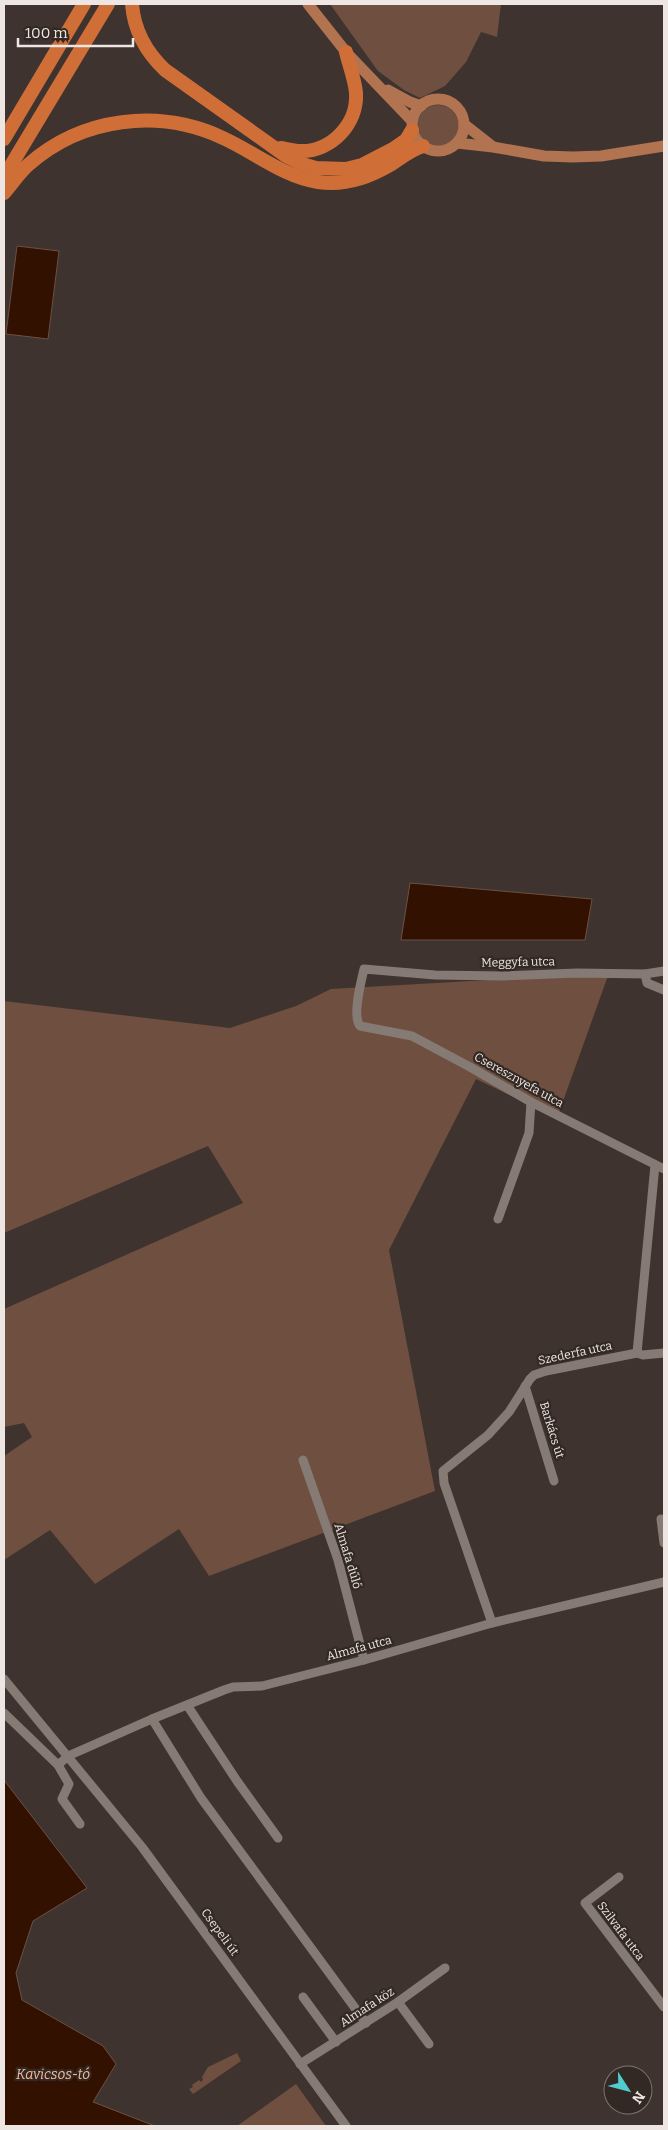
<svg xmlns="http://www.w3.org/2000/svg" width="668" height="2130" viewBox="0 0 668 2130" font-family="Bitter,serif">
<rect width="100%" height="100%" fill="#3e332e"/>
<g fill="#6f4f40">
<polygon points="330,4 501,4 497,37 481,32 466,62 445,86 420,98 404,90 378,71"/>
<circle cx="438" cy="126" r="21"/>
<polygon points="609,973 557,1118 476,1079 389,1250 435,1491 209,1576 179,1529 95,1584 50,1530 4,1560 4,1456 32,1437 24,1423 4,1427 4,1309 243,1203 208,1146 4,1233 4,1001 230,1028 296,1006 331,989"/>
<polygon points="237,2053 241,2061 193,2094 189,2089 193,2087 192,2085 199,2080 201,2082 203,2080 202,2077 208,2067"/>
<polygon points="296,2084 326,2126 237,2126"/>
</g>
<g fill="#310" stroke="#6b5144">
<polygon points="17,246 59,251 48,339 6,334"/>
<polygon points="410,883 592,899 585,940 401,940"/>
<polygon points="4,1780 87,1888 33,1921 16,1973 22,2000 103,2046 116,2064 93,2102 155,2126 4,2126"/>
</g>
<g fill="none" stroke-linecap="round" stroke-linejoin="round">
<g stroke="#867a74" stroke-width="9">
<path d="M664,971L645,974L577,973L504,976L435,975L364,969C361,982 352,1016 360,1026L412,1036L470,1067L531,1102L664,1169"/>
<polyline points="645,974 647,983 664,990"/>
<polyline points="498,1219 529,1133 531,1102"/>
<polyline points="637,1353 643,1355 664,1353"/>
<polyline points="525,1386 554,1481"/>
<polyline points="303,1460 338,1560 364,1660"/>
<polyline points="661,1519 664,1543"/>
<polyline points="492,1623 444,1483 443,1471 488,1435 509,1412 530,1379 534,1375 546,1371 637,1353 655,1165"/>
<polyline points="4,1679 142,1847 346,2126"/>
<polyline points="187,1705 237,1781 278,1838"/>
<polyline points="4,1713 58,1765 68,1756 152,1719 224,1690 233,1687 262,1686 364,1660 492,1623 664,1582"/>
<polyline points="152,1719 201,1798 366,2023"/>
<polyline points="58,1765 69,1784 62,1799 80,1824"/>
<polyline points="619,1877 585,1903 664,2007"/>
<polyline points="303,1997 336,2042"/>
<polyline points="398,2002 429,2044"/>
<polyline points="300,2064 398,2002 445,1968"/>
</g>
<g stroke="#b27350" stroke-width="11">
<polyline points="308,4 346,52 412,121"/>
<polyline points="388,90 410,102 421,106"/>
<circle cx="438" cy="125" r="26"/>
<polyline points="464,124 492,146"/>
<polyline points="457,143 493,147 544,156 573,157 601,156 664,146"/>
</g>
<g stroke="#d06e38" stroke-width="14">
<path d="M132,4C134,31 146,52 165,70L286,156L302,164L316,168L346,169L362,165L393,149L406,140L412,130"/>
<polyline points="4,139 84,4"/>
<path d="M281,148C287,149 294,151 300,151C331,152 358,124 356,93C355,80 349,65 346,52"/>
<polyline points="4,177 108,4"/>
<path d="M4,193C12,184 19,173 28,165C82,117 159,108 223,138C254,152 284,177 318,182C344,186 368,178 390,165C401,158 410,150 423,146"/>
</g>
</g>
<g text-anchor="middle" stroke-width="4.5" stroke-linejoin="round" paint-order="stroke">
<g font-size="12" fill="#ede6e2" stroke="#332924">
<text transform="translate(518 962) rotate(-1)" y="4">Meggyfa utca</text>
<text transform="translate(519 1080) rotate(29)" y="4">Cseresznyefa utca</text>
<text transform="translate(575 1353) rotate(-12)" y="4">Szederfa utca</text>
<text transform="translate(552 1430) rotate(73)" y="4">Barkács út</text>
<text transform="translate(348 1556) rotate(73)" y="4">Almafa dűlő</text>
<text transform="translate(359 1648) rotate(-15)" y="4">Almafa utca</text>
<text transform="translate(621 1931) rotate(53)" y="4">Szilvafa utca</text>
<text transform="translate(220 1932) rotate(54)" y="4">Csepeli út</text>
<text transform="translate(367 2007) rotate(-33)" y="4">Almafa köz</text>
</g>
<g font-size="14" font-style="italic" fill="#fab998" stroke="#332924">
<text x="53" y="2079">Kavicsos-tó</text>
</g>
</g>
<rect width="668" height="2130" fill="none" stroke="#ede6e2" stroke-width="10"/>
<g transform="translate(628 2090) rotate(126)"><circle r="24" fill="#332924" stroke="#7d7570"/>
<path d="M0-4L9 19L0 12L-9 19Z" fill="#52cdcf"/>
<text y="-8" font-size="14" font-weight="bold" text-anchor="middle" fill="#ede6e2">N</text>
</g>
<path d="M18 38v8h115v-8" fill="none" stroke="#ede6e2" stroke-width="2.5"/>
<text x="25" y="38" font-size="15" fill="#ede6e2" stroke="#332924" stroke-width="4" paint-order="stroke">100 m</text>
</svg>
